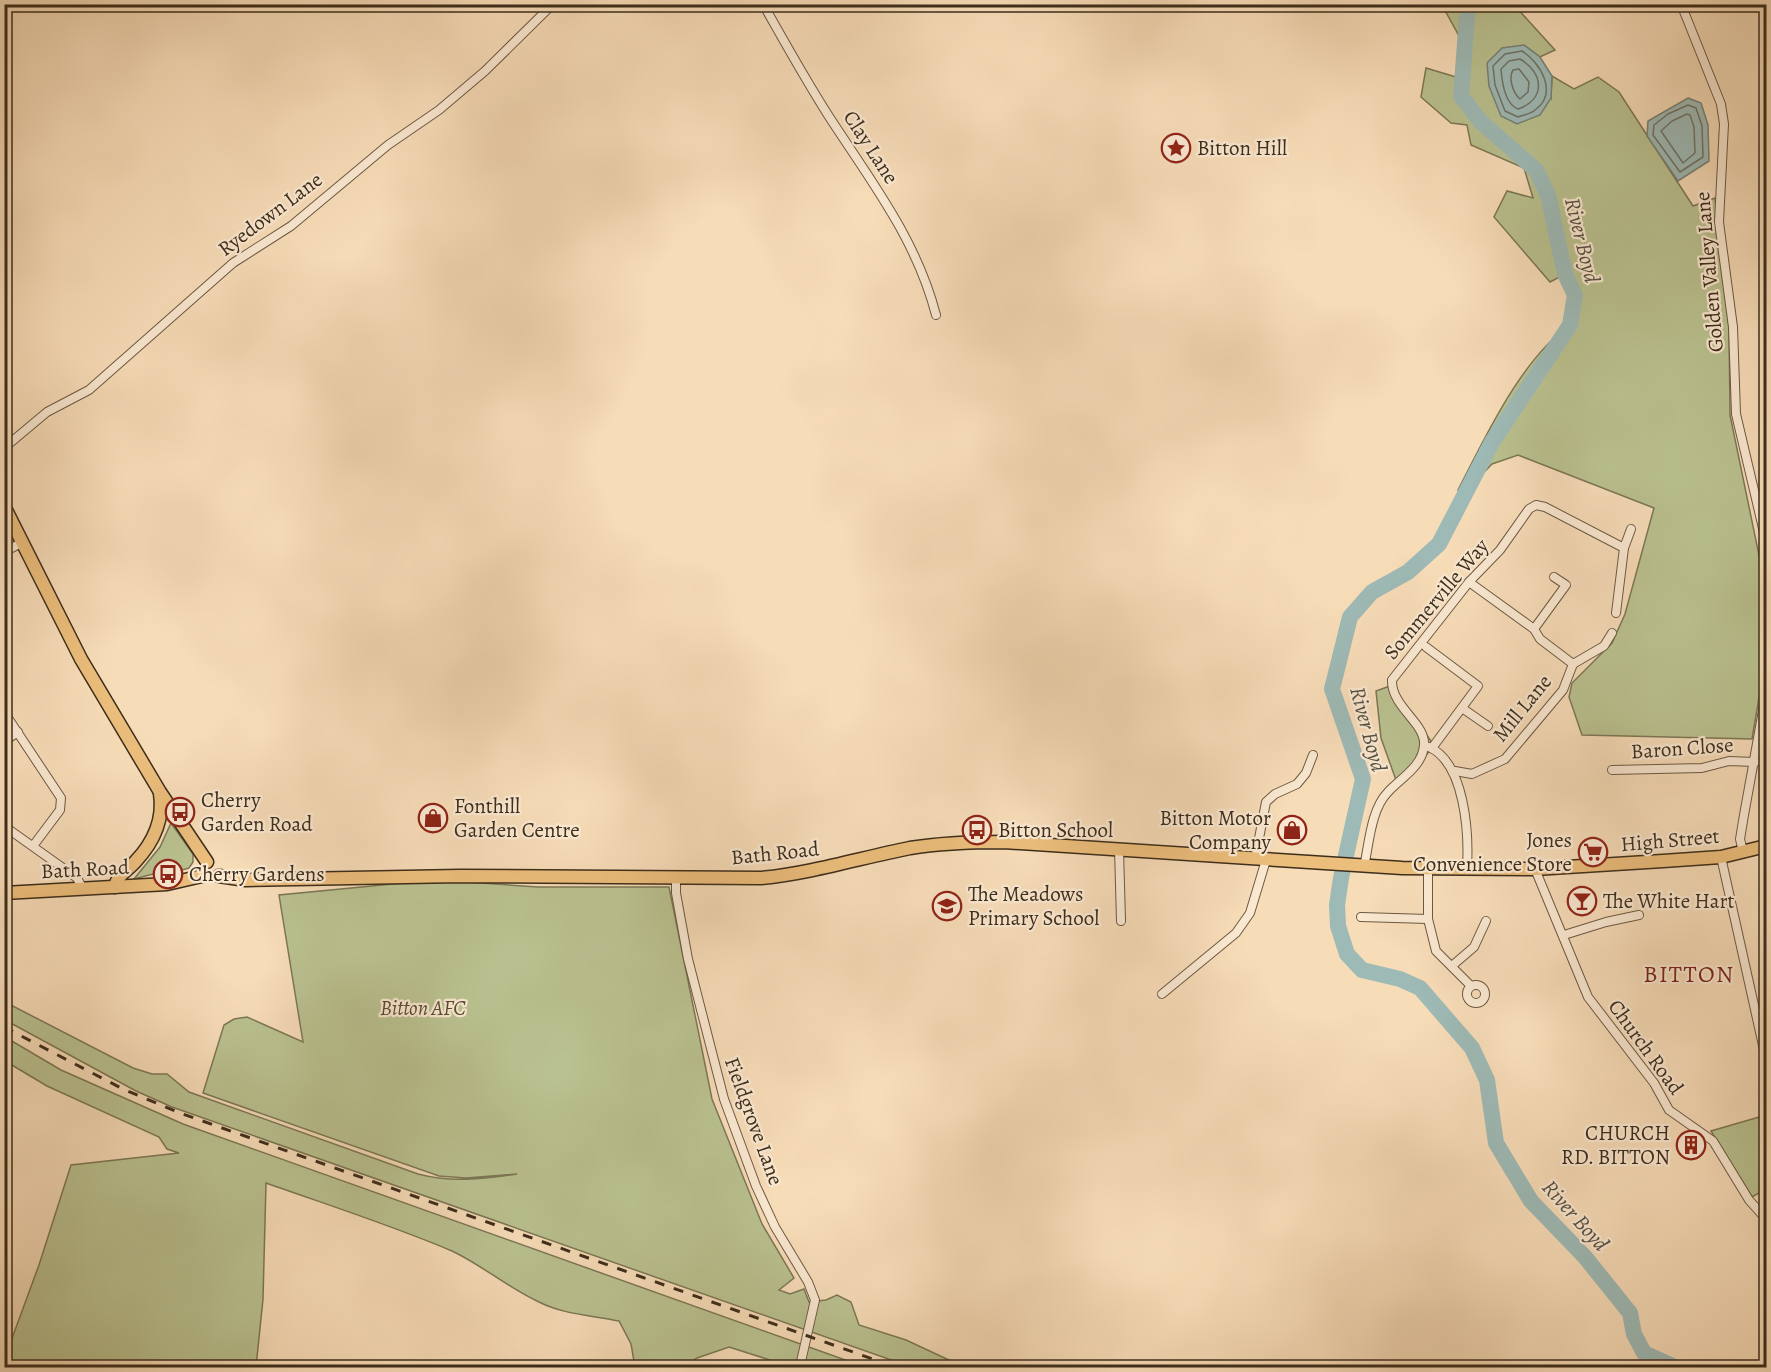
<svg xmlns="http://www.w3.org/2000/svg" width="1771" height="1372" viewBox="0 0 1771 1372" font-family="Alegreya,serif">
<rect width="100%" height="100%" fill="#f7dcb8"/>
<filter id="stains"><feTurbulence type="fractalNoise" baseFrequency=".00333" numOctaves="4"/><feColorMatrix values="0 0 0 0 .2 0 0 0 0 .09 0 0 0 0 .02 0 0 0 .5 -.17"/></filter>
<radialGradient id="worn" r=".72"><stop offset=".6" stop-color="#630" stop-opacity="0"/><stop offset="1" stop-color="#630" stop-opacity=".3"/></radialGradient>
<g fill="#bac190" stroke="#7c7756" stroke-width="1.5">
<path d="M1442,5H1514L1555,50L1540,57L1524,45L1551,98L1552,76L1574,89L1598,77L1619,92L1693,206L1715,198L1729,326L1730,415L1766,589V657L1752,739L1582,735L1569,697L1572,683L1612,643L1625,614L1654,508L1518,455L1492,464L1464,493L1458,490C1485,438 1521,359 1570,325L1575,295L1565,274L1550,282L1494,217L1507,191L1533,198L1524,168L1471,145L1467,125L1451,123L1421,97L1426,68L1456,77L1459,36Z"/>
<polygon points="1390,686 1431,741 1428,753 1397,783 1381,738 1376,691"/>
<polygon points="171,823 193,854 193,862 189,868 182,870 177,866 169,867 169,870 134,879 160,847"/>
<path d="M451,881L538,887H669L712,1099L762,1224L794,1278L779,1290L790,1294L804,1289L809,1302L826,1300L837,1295L851,1302L859,1325L906,1340L964,1367H911L172,1107L136,1091L5,1020V1002L133,1068L152,1074H167L189,1092L418,1174C452,1183 482,1179 517,1174L466,1178L439,1176L203,1093L224,1025L234,1019L247,1017L303,1042L279,895L403,883Z"/>
<path d="M5,1037L61,1070L183,1124L865,1367H809L802,1359L792,1367L729,1347L697,1358L684,1367H635L631,1344L619,1321C591,1315 565,1315 539,1302C508,1288 482,1265 452,1251C391,1225 328,1205 266,1183L263,1299L256,1367L5,1368L4,1360L39,1265L71,1165L179,1153L167,1149L159,1137L47,1086L5,1061Z"/>
<polygon points="1766,1115 1766,1189 1752,1197 1711,1131"/>
</g>
<g fill="#9ebab6" stroke="#778278" stroke-width="1.5">
<polygon points="1524,45 1540,57 1552,76 1551,98 1540,115 1517,124 1501,116 1489,86 1487,63 1502,48"/>
<polygon points="1688,98 1701,103 1708,125 1709,161 1678,181 1647,136 1648,121"/>
</g>
<g fill="none" stroke-linecap="round" stroke-linejoin="round">
<g stroke="#6e7468" stroke-width="1.5">
<path d="M1522,51C1540,62 1559,93 1535,110C1531,114 1523,115 1518,117L1505,111L1495,85L1493,66L1505,54Z"/>
<path d="M1520,59C1544,73 1546,99 1518,109C1505,104 1502,83 1501,69L1509,61Z"/>
<path d="M1519,69L1529,82L1528,92L1520,99C1513,93 1508,78 1513,70Z"/>
<polygon points="1688,105 1696,108 1702,126 1703,157 1680,172 1653,135 1654,125 1668,114"/>
<polygon points="1687,114 1690,115 1694,127 1695,153 1683,163 1661,131 1672,121"/>
</g>
<polyline stroke="#9ebab6" stroke-width="16" points="1468,4 1461,96 1481,122 1536,170 1548,195 1565,274 1575,295 1570,325 1492,442 1439,544 1408,572 1372,592 1350,617 1332,689 1363,779 1341,878 1337,905 1338,926 1347,954 1362,970 1400,979 1420,988 1472,1048 1487,1080 1496,1143 1531,1201 1585,1257 1630,1313 1634,1334 1644,1353 1677,1368"/>
<g stroke="#6c5942" stroke-width="10">
<g id="minor">
<path d="M763,4C784,41 805,79 828,115C870,180 916,238 936,315"/>
<polyline points="1681,4 1721,104 1724,124 1719,222 1733,327 1736,414 1766,541"/>
<polyline points="4,448 47,412 89,390 233,263 291,226 388,145 439,110 485,71 553,4"/>
<polyline points="1624,548 1631,529"/>
<polyline points="4,552 23,542"/>
<polyline points="1469,582 1534,629 1540,639 1573,664"/>
<polyline points="1534,629 1566,585 1554,577"/>
<polyline points="1426,647 1478,686 1432,748"/>
<polyline points="1573,664 1604,646 1612,633"/>
<polyline points="1462,708 1488,726"/>
<polyline points="6,715 61,798 60,810 33,846"/>
<polyline points="6,740 18,732"/>
<path d="M1429,747C1465,763 1469,833 1467,868"/>
<polyline points="1612,770 1702,768 1729,761 1755,762"/>
<polyline points="1455,771 1472,774 1505,759 1563,690 1573,664"/>
<polyline points="4,826 77,878 83,889"/>
<polyline points="1119,849 1121,921"/>
<polyline points="1743,852 1740,839 1744,815 1766,694"/>
<polyline points="1721,857 1766,1059"/>
<polyline points="1255,859 1266,802 1275,794 1297,784 1306,773 1313,755"/>
<path d="M1364,867C1369,844 1371,809 1388,792C1401,778 1423,766 1424,745C1426,723 1391,707 1392,680L1469,582L1500,550L1529,509L1536,505L1545,507L1624,548L1616,613"/>
<polyline points="1428,868 1428,919 1436,951 1471,986"/>
<polyline points="1535,869 1588,997 1654,1083 1669,1110 1713,1141 1749,1200 1766,1219"/>
<polyline points="676,876 676,893 688,959 724,1099 756,1186 775,1227 808,1282 815,1300 800,1366"/>
<polyline points="1361,917 1428,919"/>
<polyline points="1564,935 1606,922 1639,915"/>
<polyline points="1453,965 1474,947 1486,921"/>
<circle cx="1476" cy="994" r="9"/>
<polyline points="1162,994 1236,933 1250,913 1266,860"/>
</g>
</g>
<g stroke="#3d2d1b" stroke-width="15">
<g id="primary">
<polyline points="4,506 81,659 160,792 207,862"/>
<path d="M219,876L246,880L460,876L761,878C812,873 860,858 910,848C941,843 972,842 1003,842L1402,868L1535,869L1663,861L1721,857L1766,846"/>
<path d="M115,887C117,875 128,870 135,862C154,842 164,819 160,793"/>
<polyline points="4,893 167,884 202,876"/>
</g>
</g>
<use href="#minor" stroke="#fae8d1" stroke-width="8"/>
<use href="#primary" stroke="#ecbe7c" stroke-width="12"/>
<polyline stroke="#3d2d1b" stroke-width="3" stroke-dasharray="10 10" stroke-linecap="butt" points="4,1027 123,1089 180,1113 898,1368"/>
</g>
<defs>
<g id="sight-ring" transform="scale(1.5)"><circle r="9.5" fill="#fae8d1" stroke="#8f2418" stroke-width="1.5"/><path d="M0-6L1.8-2.2L6-1.7L2.9 1.2L3.7 5.4L0 3.3L-3.7 5.4L-2.9 1.2L-6-1.7L-1.8-2.2Z" fill="#8f2418"/></g>
<g id="bus-ring" transform="scale(1.5)"><circle r="9.5" fill="#fae8d1" stroke="#8f2418" stroke-width="1.5"/><path d="M-5-6H5V4H4V6H2V4H-2V6H-4V4H-5ZM-3.5-4V0h7V-4ZM-3.5 1.2v1.5H-2V1.2ZM2 1.2v1.5H3.5V1.2Z" fill="#8f2418"/></g>
<g id="shop-ring" transform="scale(1.5)"><circle r="9.5" fill="#fae8d1" stroke="#8f2418" stroke-width="1.5"/><path d="M-5-2.5h2.3a2.7 3.5 0 0 1 5.4 0H5L5.5 6h-11ZM-1.5-2.5h3a1.5 2.3 0 0 0-3 0Z" fill="#8f2418"/></g>
<g id="supermarket-ring" transform="scale(1.5)"><circle r="9.5" fill="#fae8d1" stroke="#8f2418" stroke-width="1.5"/><path d="M-6-5.5h2.5l.6 2H6L4.5 2H-2.5L-4.4-4H-6ZM-1.5 3.2a1.3 1.3 0 1 0 .1 0ZM3 3.2a1.3 1.3 0 1 0 .1 0Z" fill="#8f2418"/></g>
<g id="bar-ring" transform="scale(1.5)"><circle r="9.5" fill="#fae8d1" stroke="#8f2418" stroke-width="1.5"/><path d="M-6-5H6L.8 .8V4.5H3.5V6h-7V4.5H-.8V.8Z" fill="#8f2418"/></g>
<g id="school-ring" transform="scale(1.5)"><circle r="9.5" fill="#fae8d1" stroke="#8f2418" stroke-width="1.5"/><path d="M0-5L7-2L0 1L-7-2ZM-4 1L0 2.5L4 1V4Q0 6-4 4Z" fill="#8f2418"/></g>
<g id="building-ring" transform="scale(1.5)"><circle r="9.5" fill="#fae8d1" stroke="#8f2418" stroke-width="1.5"/><path d="M-4-6H4V6H1V3H-1V6H-4ZM-2.5-4.3h1.7v1.8h-1.7ZM.8-4.3h1.7v1.8H.8ZM-2.5-1h1.7V.8h-1.7ZM.8-1h1.7V.8H.8Z" fill="#8f2418"/></g>
</defs>
<g fill-rule="evenodd">
<use href="#sight-ring" x="1176" y="148"/>
<use href="#bus-ring" x="180" y="812"/>
<use href="#shop-ring" x="433" y="818"/>
<use href="#bus-ring" x="977" y="830"/>
<use href="#shop-ring" x="1292" y="830"/>
<use href="#supermarket-ring" x="1593" y="852"/>
<use href="#bus-ring" x="168" y="874"/>
<use href="#bar-ring" x="1582" y="901"/>
<use href="#school-ring" x="947" y="906"/>
<use href="#building-ring" x="1691" y="1145"/>
</g>
<g text-anchor="middle" stroke-width="4.5" stroke-linejoin="round" paint-order="stroke">
<g font-size="21" fill="#3d2d1b" stroke="#fae8d1">
<text transform="translate(871 147) rotate(57)" y="7">Clay Lane</text>
<text transform="translate(270 214) rotate(-37)" y="7">Ryedown Lane</text>
<text transform="translate(1709 272) rotate(-95)" y="7">Golden Valley Lane</text>
<text transform="translate(1436 599) rotate(-50)" y="7">Sommerville Way</text>
<text transform="translate(1522 708) rotate(-51)" y="7">Mill Lane</text>
<text transform="translate(1682 748) rotate(-4)" y="7">Baron Close</text>
<text transform="translate(1670 840) rotate(-5)" y="7">High Street</text>
<text transform="translate(775 853) rotate(-6)" y="7">Bath Road</text>
<text transform="translate(85 869) rotate(-3)" y="7">Bath Road</text>
<text transform="translate(1646 1047) rotate(54)" y="7">Church Road</text>
<text transform="translate(754 1121) rotate(70)" y="7">Fieldgrove Lane</text>
</g>
<g font-size="21" fill="#3d2d1b" stroke="#fae8d1" text-anchor="start">
<text x="1197" y="155">Bitton Hill</text>
<text x="201" y="807">Cherry<tspan x="201" dy="24">Garden Road</tspan></text>
<text x="454" y="813">Fonthill<tspan x="454" dy="24">Garden Centre</tspan></text>
<text x="1271" y="825" text-anchor="end">Bitton Motor<tspan x="1271" dy="24">Company</tspan></text>
<text x="998" y="837">Bitton School</text>
<text x="1572" y="847" text-anchor="end">Jones<tspan x="1572" dy="24">Convenience Store</tspan></text>
<text x="189" y="881">Cherry Gardens</text>
<text x="968" y="901">The Meadows<tspan x="968" dy="24">Primary School</tspan></text>
<text x="1603" y="908">The White Hart</text>
<text x="1670" y="1140" text-anchor="end">CHURCH<tspan x="1670" dy="24">RD. BITTON</tspan></text>
</g>
<g font-size="21" font-style="italic" fill="#564b32" stroke="#fae8d1">
<text x="423" y="1015">Bitton AFC</text>
</g>
<g font-size="22" font-style="italic" fill="#555042" stroke="#fae8d1">
<text transform="translate(1583 240) rotate(76)" y="8">River Boyd</text>
<text transform="translate(1369 729) rotate(75)" y="8">River Boyd</text>
<text transform="translate(1576 1215) rotate(48)" y="8">River Boyd</text>
</g>
<g font-size="24" letter-spacing="1.5" fill="#7a1f14" stroke="#fae8d1">
<text x="1689" y="982">BITTON</text>
</g>
</g>
<rect width="1771" height="1372" fill="none" stroke="#f7dcb8" stroke-width="24"/>
<rect x="6" y="6" width="1759" height="1360" fill="none" stroke="#3d2d1b" stroke-width="3"/>
<rect x="12" y="12" width="1747" height="1348" fill="none" stroke="#3d2d1b" stroke-width="1.5"/>
<rect width="100%" height="100%" filter="url(#stains)"/>
<rect width="100%" height="100%" fill="url(#worn)"/>
</svg>
